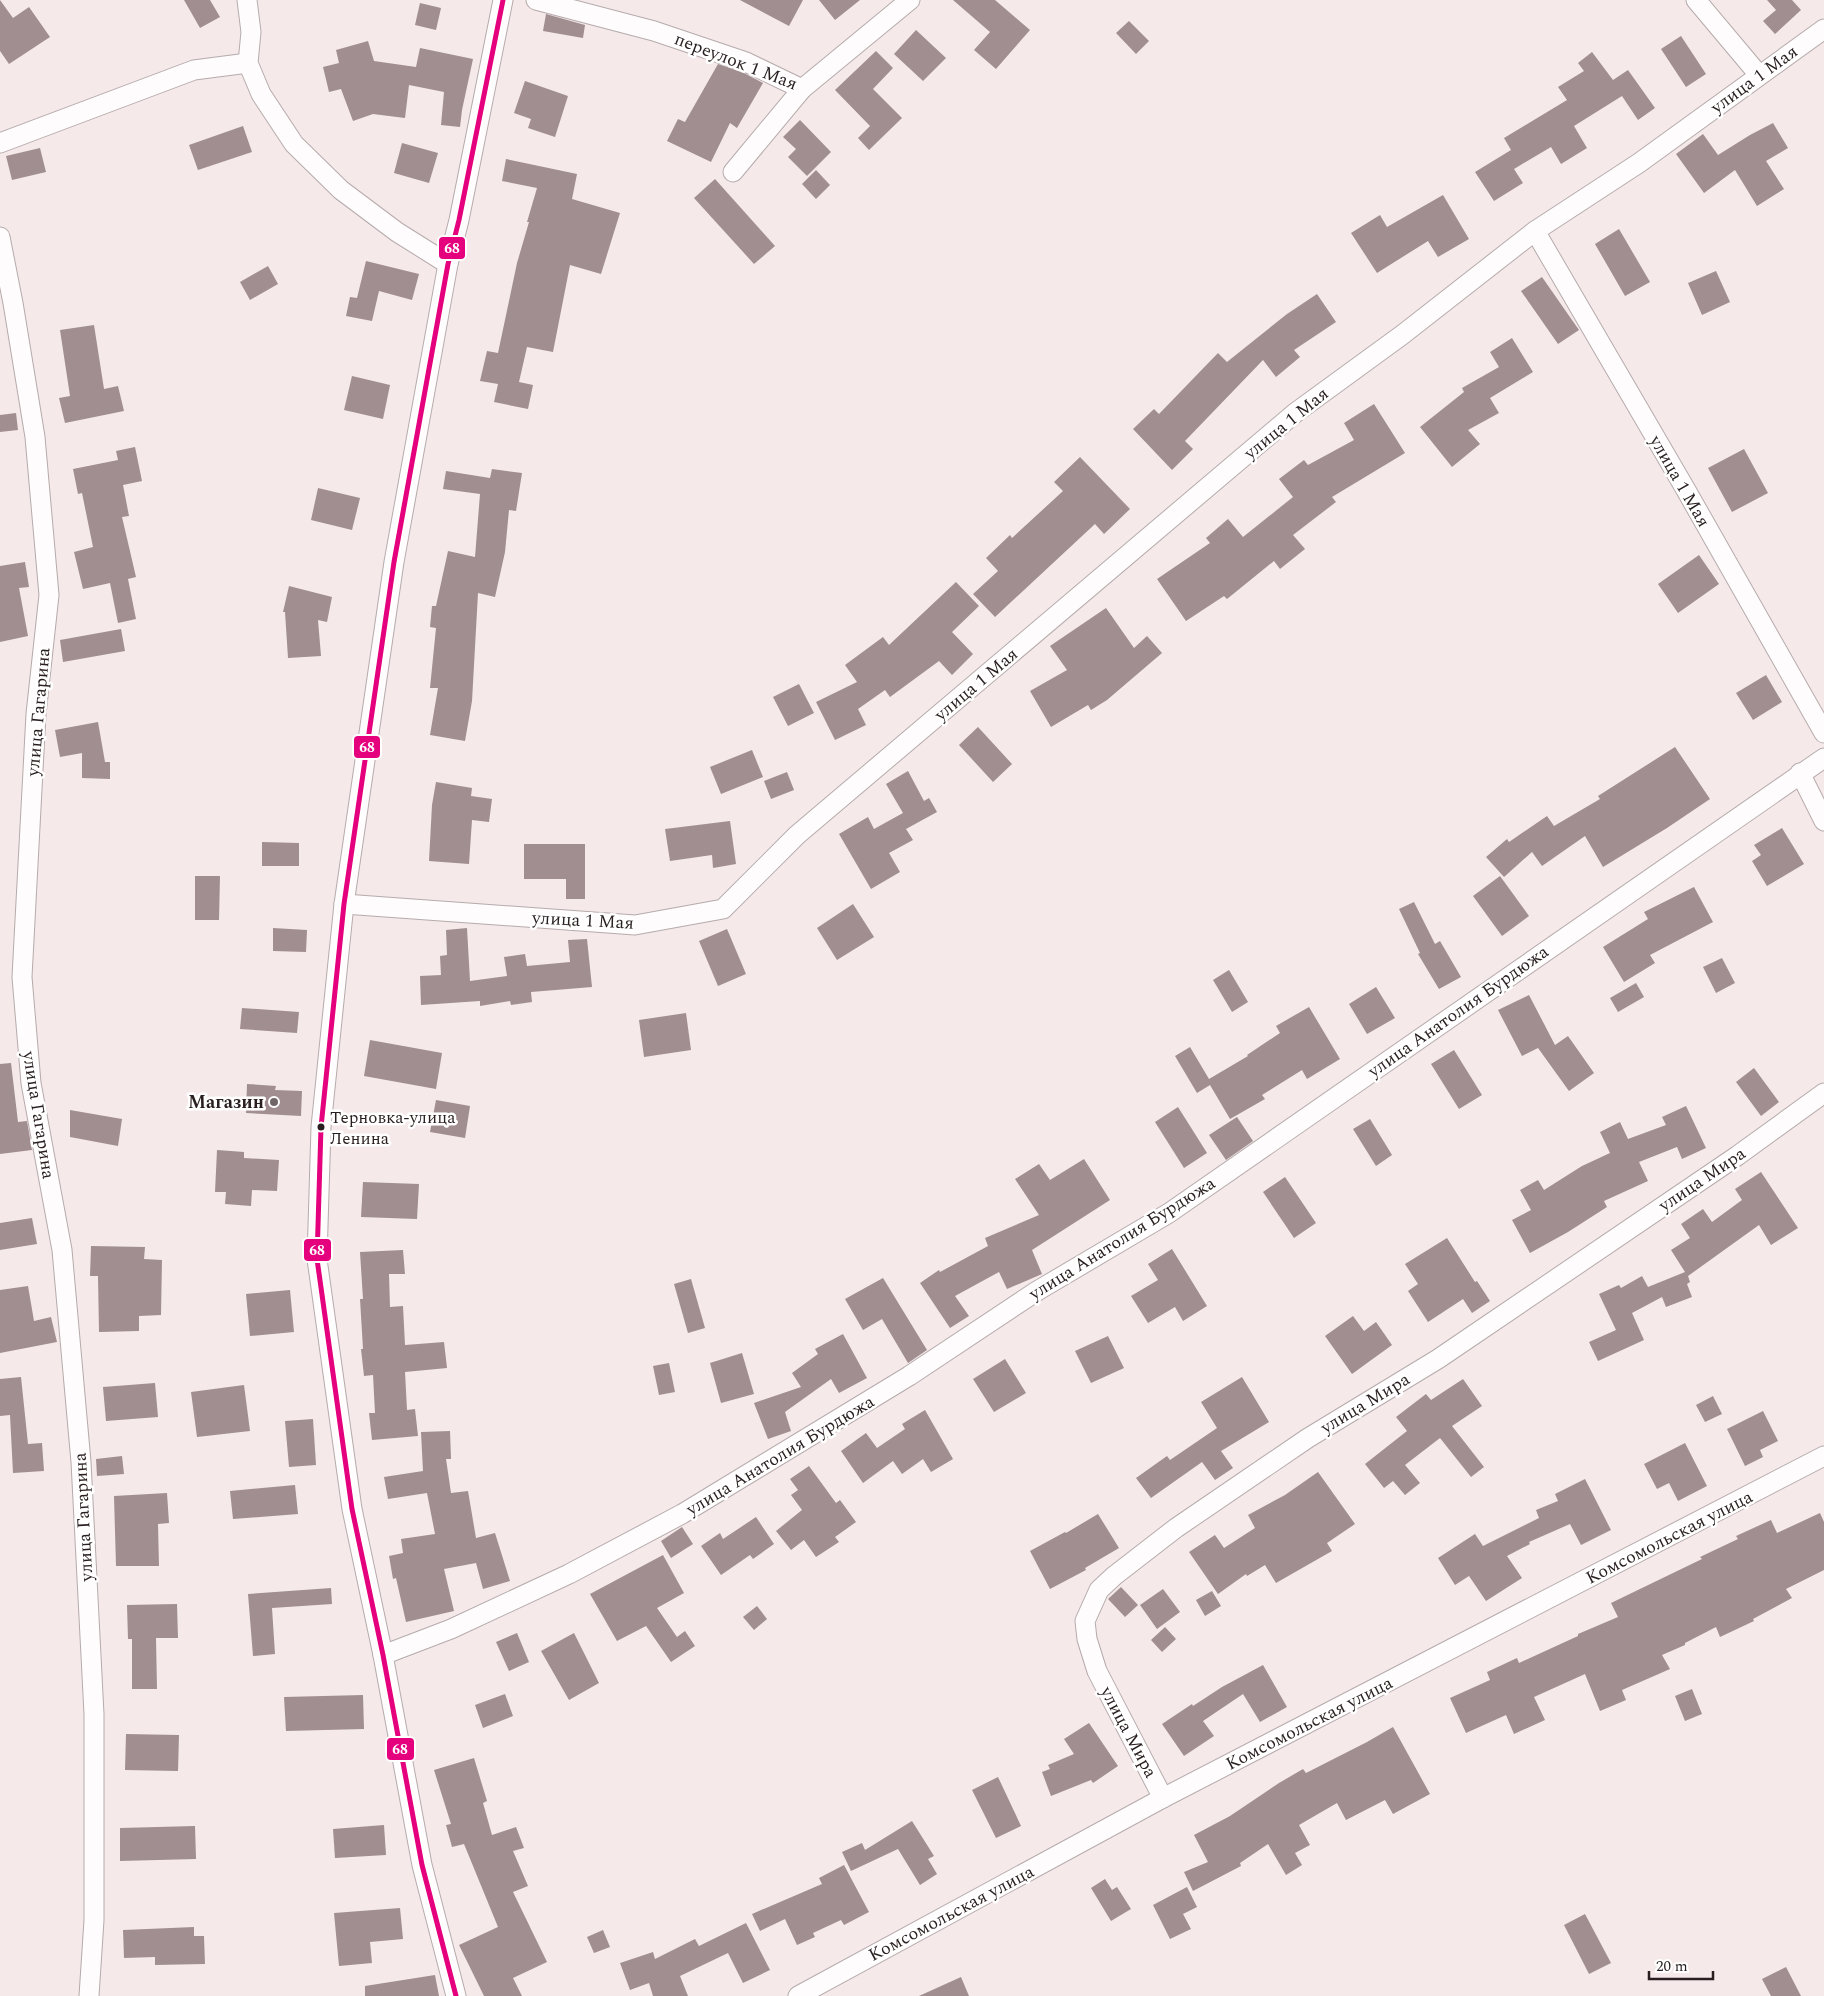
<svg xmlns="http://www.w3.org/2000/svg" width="1824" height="1996" viewBox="0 0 1824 1996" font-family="Spectral,serif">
<rect width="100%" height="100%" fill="#f5e9ea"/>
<g fill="#a08e91">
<polygon points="0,0 13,18 29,7 50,37 9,64 0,51"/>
<polygon points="184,0 210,0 220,17 200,28"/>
<polygon points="740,0 803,0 789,26"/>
<polygon points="819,0 860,0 835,20"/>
<polygon points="953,0 995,0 1030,30 996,69 974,50 990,32"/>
<polygon points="1767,0 1792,0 1801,10 1775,34 1763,21 1776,10"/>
<polygon points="420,3 441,8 436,30 415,25"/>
<polygon points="546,14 585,25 583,38 543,31"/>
<polygon points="1129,21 1149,41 1136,54 1116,33"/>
<polygon points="916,30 946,58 923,81 894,54"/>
<polygon points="1681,36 1706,74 1686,87 1661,49"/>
<polygon points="368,41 374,61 416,67 420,48 473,59 462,110 460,127 441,125 444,92 409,85 405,118 373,114 353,121 341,89 329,92 323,67 339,63 336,50"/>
<polygon points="876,51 893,68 873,89 902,118 869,150 858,138 870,126 835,90"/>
<polygon points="1592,52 1613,80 1628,70 1655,108 1638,120 1622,96 1574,126 1587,148 1561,164 1551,147 1514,169 1523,183 1494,201 1475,172 1511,150 1504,138 1567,100 1558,87 1584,71 1578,63"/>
<polygon points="718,64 742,72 763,83 737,128 730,123 711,162 667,141 678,119 685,122"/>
<polygon points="525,81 568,96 555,137 528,128 531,119 514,113"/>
<polygon points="800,120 831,152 807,176 788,157 796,149 783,137"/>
<polygon points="1773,123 1788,148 1766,161 1784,189 1757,206 1735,170 1704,193 1676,154 1703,134 1718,155 1750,135"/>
<polygon points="243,126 252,152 198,170 189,145"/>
<polygon points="402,143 438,153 429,183 394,173"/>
<polygon points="40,148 46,172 12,180 6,156"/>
<polygon points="506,159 577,174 572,199 620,213 601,274 570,265 553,352 527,347 519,382 533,385 528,409 494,402 498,384 480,381 487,351 498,353 517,263 529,222 527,222 537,188 502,181"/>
<polygon points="816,170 830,185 816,199 802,184"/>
<polygon points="715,179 775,246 754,264 694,198"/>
<polygon points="1443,195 1469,239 1438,257 1428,241 1377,273 1351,233 1380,215 1387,227"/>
<polygon points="1619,229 1650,282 1625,296 1595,244"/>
<polygon points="366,261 419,274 412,300 379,291 372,321 346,316 350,297 357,298"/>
<polygon points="268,266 278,284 250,300 240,282"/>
<polygon points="1716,271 1730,302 1702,315 1688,283"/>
<polygon points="1542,277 1579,330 1558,344 1521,291"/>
<polygon points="1317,294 1336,322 1294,350 1300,357 1276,377 1263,360 1185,441 1193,449 1172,470 1133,429 1154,409 1159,414 1218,353 1227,362 1287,314"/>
<polygon points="94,325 104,389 118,386 124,411 65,423 59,398 70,396 60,330"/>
<polygon points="1512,338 1533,372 1490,398 1499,413 1468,430 1480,444 1452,467 1420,427 1464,392 1462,388 1499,367 1490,352"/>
<polygon points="352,376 390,385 383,419 344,410"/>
<polygon points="1374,404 1405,453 1332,497 1336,502 1293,535 1305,549 1280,569 1274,561 1227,599 1224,596 1186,621 1157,579 1210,543 1206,538 1228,519 1243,537 1293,497 1279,479 1304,460 1308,465 1354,440 1344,423"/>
<polygon points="16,413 18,430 0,432 0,415"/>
<polygon points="135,447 142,481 123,485 129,516 122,517 136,577 128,579 136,619 118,623 110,583 83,589 74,552 93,547 82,493 78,494 73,469 118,460 116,451"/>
<polygon points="1744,449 1768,493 1732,512 1708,468"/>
<polygon points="1080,457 1130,509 1104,534 1095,524 995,617 973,594 998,571 986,558 1010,535 1012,538 1063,491 1054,482"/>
<polygon points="492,469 522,473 516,511 509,510 505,552 495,597 478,593 472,701 465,741 430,735 438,688 430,688 436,628 430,627 432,606 436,606 448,551 475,557 480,494 443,489 446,471 490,478"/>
<polygon points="318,488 360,498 352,530 311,520"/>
<polygon points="1699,555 1719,584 1678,613 1658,584"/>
<polygon points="25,562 29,587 19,588 28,636 0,642 0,566"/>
<polygon points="956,582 979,606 952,632 973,654 952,675 939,661 890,697 885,690 858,709 866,725 835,740 816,702 857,682 845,665 883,637 889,645"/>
<polygon points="289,586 332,597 327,622 318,620 321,656 288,658 285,612 283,612"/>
<polygon points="1106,608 1134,648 1147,636 1162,653 1107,700 1091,710 1088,705 1051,727 1030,691 1067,670 1050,646"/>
<polygon points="121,629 125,651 63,662 60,640"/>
<polygon points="1766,675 1782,702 1753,720 1736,693"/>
<polygon points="799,684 814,713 788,726 773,697"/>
<polygon points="98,722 105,762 110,762 110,779 82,778 82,753 60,757 55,730"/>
<polygon points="978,727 1012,764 993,782 959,745"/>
<polygon points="1675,747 1710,799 1667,828 1603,867 1585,836 1542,866 1532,852 1504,877 1486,857 1507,839 1509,842 1547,816 1554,826 1600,799 1598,796"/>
<polygon points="752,750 763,777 721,794 710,767"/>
<polygon points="908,771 924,801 929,798 937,812 906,829 913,840 889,853 900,872 871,889 839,834 868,817 874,829 903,813 886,784"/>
<polygon points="787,772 794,790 771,799 764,781"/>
<polygon points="436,782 472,788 471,796 492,799 489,822 472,820 469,864 429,861 432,805"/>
<polygon points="730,821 736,864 713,868 712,855 670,861 665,829"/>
<polygon points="1782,828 1804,864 1767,886 1752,861 1761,855 1754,845"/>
<polygon points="262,842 299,843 299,866 262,866"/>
<polygon points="524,844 585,844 585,899 566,899 566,879 524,879"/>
<polygon points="195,876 220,876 219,920 195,920"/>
<polygon points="1500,876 1529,916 1502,936 1473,896"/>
<polygon points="1694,887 1713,922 1650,955 1655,963 1624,982 1603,947 1648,919 1644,912"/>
<polygon points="1414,902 1435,944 1440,941 1461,977 1439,989 1418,954 1420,953 1399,909"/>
<polygon points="853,904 874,937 837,960 817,928"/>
<polygon points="273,928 307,930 306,952 273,951"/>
<polygon points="467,928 470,981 507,976 504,957 525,954 527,966 570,962 568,940 587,939 592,987 531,992 532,1002 511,1005 510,1001 480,1006 480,1001 421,1005 420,976 441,975 440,956 447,955 446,930"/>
<polygon points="727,929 746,974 718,986 699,941"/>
<polygon points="1722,958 1735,983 1716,993 1703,967"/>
<polygon points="1229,970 1248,1002 1232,1012 1213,980"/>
<polygon points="1636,983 1644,997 1618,1012 1610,998"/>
<polygon points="1376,987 1395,1018 1367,1034 1349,1004"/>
<polygon points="1529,995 1555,1045 1568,1036 1594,1073 1569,1091 1538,1048 1522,1056 1498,1010"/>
<polygon points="1309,1007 1340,1059 1307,1079 1302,1070 1262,1095 1265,1099 1230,1119 1210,1085 1197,1093 1175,1056 1190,1047 1209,1079 1248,1056 1247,1055 1280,1033 1276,1026"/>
<polygon points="242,1008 299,1012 297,1033 240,1029"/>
<polygon points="686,1013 691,1050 644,1057 639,1020"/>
<polygon points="370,1040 442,1053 436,1089 364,1076"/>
<polygon points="1454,1050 1482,1095 1459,1109 1431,1064"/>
<polygon points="11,1063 18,1122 27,1121 32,1150 0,1154 0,1064"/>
<polygon points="1754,1068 1779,1102 1761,1116 1736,1082"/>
<polygon points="247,1084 276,1086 275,1090 302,1091 301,1116 246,1113"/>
<polygon points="436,1100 470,1106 465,1138 430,1132"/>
<polygon points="1686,1106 1706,1148 1682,1159 1677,1147 1639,1162 1648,1181 1604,1201 1607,1207 1568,1232 1530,1253 1512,1220 1531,1210 1520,1190 1538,1180 1544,1190 1582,1166 1610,1153 1600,1132 1620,1122 1628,1139 1666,1125 1662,1117"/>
<polygon points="1178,1107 1207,1153 1184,1168 1155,1122"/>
<polygon points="70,1110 122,1119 118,1146 70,1137"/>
<polygon points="1237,1117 1253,1141 1226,1160 1209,1135"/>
<polygon points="1370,1119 1392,1155 1376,1166 1353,1129"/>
<polygon points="217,1150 244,1152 244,1158 279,1160 277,1191 252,1190 251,1206 225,1204 226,1192 215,1192"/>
<polygon points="1084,1159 1110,1200 1032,1250 1042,1274 1007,1289 999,1272 955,1296 969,1316 950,1328 920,1283 939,1270 940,1272 988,1246 985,1238 1039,1215 1015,1179 1039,1164 1050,1180"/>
<polygon points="1761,1172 1798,1228 1771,1245 1759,1225 1688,1276 1690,1282 1687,1284 1692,1297 1666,1307 1662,1297 1632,1313 1644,1340 1598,1361 1589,1342 1616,1330 1599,1294 1619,1285 1621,1288 1642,1276 1648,1287 1685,1272 1671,1250 1690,1238 1681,1224 1703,1209 1712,1222 1742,1200 1735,1189"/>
<polygon points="1285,1177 1316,1223 1294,1238 1263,1192"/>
<polygon points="363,1182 419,1184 417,1219 361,1217"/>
<polygon points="32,1218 37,1244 0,1250 0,1223"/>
<polygon points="1447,1238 1475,1282 1477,1281 1490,1301 1472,1313 1463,1299 1428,1322 1408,1291 1418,1284 1405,1264"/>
<polygon points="91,1246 145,1247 144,1259 162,1260 161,1315 139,1316 139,1331 99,1332 98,1276 90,1276"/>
<polygon points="1172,1249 1207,1306 1183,1321 1175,1307 1148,1323 1131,1296 1158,1280 1148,1264"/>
<polygon points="403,1250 405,1274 389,1274 390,1307 403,1306 405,1345 444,1342 447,1368 405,1372 407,1410 415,1409 418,1436 372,1440 369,1413 375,1413 373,1375 364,1376 361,1349 363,1349 360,1299 363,1299 360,1252"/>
<polygon points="883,1278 927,1350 908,1363 882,1319 863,1330 845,1299"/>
<polygon points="691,1279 705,1328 688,1333 674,1284"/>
<polygon points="28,1286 34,1321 51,1317 57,1342 0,1353 0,1290"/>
<polygon points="290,1290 294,1332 250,1336 246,1294"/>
<polygon points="1353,1316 1364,1331 1376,1322 1392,1345 1352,1374 1325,1336"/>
<polygon points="843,1334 867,1378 839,1393 831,1379 785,1412 791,1431 768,1439 754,1403 801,1387 792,1373 818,1354 815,1349"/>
<polygon points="1108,1336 1124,1368 1091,1383 1075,1351"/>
<polygon points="742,1353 754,1394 721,1403 710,1363"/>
<polygon points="1005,1359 1026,1393 994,1412 973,1379"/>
<polygon points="669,1363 675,1392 659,1395 653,1366"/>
<polygon points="21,1377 28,1444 42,1443 44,1471 13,1473 10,1415 0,1416 0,1379"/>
<polygon points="1242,1377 1269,1422 1221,1451 1233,1468 1215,1480 1202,1462 1151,1498 1136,1478 1167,1456 1170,1460 1217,1428 1201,1402"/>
<polygon points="1463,1379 1482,1406 1452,1426 1484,1467 1471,1477 1440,1438 1405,1465 1420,1483 1405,1495 1393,1481 1384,1488 1365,1464 1407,1431 1396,1417 1426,1394 1431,1400"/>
<polygon points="155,1383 158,1417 106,1421 103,1387"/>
<polygon points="244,1385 250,1431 197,1437 191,1392"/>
<polygon points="1713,1396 1722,1414 1705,1422 1696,1405"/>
<polygon points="925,1410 953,1459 931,1472 923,1459 902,1474 893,1461 863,1483 841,1451 866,1433 877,1448 905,1429 902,1424"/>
<polygon points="1763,1411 1778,1441 1760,1450 1763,1457 1745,1466 1727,1429"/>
<polygon points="313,1419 316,1465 289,1467 285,1421"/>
<polygon points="450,1431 451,1459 446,1459 451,1493 468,1491 476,1538 495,1533 510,1581 483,1589 476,1563 444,1569 454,1611 406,1622 396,1578 393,1579 389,1556 403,1553 401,1539 435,1534 427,1493 388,1499 384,1477 423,1471 421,1432"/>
<polygon points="1685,1443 1707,1486 1678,1501 1669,1483 1657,1489 1644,1464"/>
<polygon points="122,1456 124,1474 97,1476 96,1459"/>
<polygon points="809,1466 836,1503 840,1500 856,1522 835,1537 839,1542 816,1557 804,1540 791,1550 776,1531 802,1510 791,1495 798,1490 790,1479"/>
<polygon points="1318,1472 1355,1524 1327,1543 1332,1551 1276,1583 1265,1565 1247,1576 1246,1574 1218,1594 1189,1552 1215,1535 1224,1548 1255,1528 1248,1515 1285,1495"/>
<polygon points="1585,1479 1611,1530 1581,1545 1570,1524 1529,1542 1530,1544 1507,1556 1522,1578 1486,1601 1469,1576 1455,1585 1438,1558 1475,1534 1483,1546 1539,1518 1536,1510 1558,1501 1555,1494"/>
<polygon points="295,1485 298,1514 233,1519 230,1491"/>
<polygon points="167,1493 169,1523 158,1524 159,1566 116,1566 114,1496"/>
<polygon points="1820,1513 1824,1522 1824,1570 1786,1589 1792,1598 1753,1619 1754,1621 1720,1637 1716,1627 1685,1643 1685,1645 1662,1655 1670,1669 1622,1690 1626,1700 1600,1711 1585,1674 1534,1697 1545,1720 1514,1734 1506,1715 1466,1733 1450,1698 1490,1680 1487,1672 1517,1658 1519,1663 1578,1636 1578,1634 1618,1617 1611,1603 1702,1559 1700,1557 1738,1539 1736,1536 1771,1520 1777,1533"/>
<polygon points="1098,1514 1119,1548 1085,1568 1086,1570 1050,1589 1030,1551 1065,1532 1066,1533"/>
<polygon points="756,1517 774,1544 753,1559 750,1555 721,1575 701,1546 720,1533 723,1539"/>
<polygon points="682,1527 693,1544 671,1558 661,1541"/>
<polygon points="663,1555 684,1593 657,1608 677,1637 685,1631 695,1646 671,1662 646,1626 617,1641 590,1594"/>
<polygon points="1121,1587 1138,1605 1125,1617 1108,1599"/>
<polygon points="331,1588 332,1604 272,1608 275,1654 253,1656 248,1594"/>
<polygon points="1163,1589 1180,1612 1157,1629 1140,1605"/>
<polygon points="1212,1591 1221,1606 1205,1616 1196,1600"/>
<polygon points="177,1604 178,1638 156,1638 157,1689 132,1689 132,1639 128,1639 127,1605"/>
<polygon points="757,1606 767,1619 754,1630 743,1617"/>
<polygon points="1165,1627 1176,1639 1162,1652 1151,1640"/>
<polygon points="517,1633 529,1662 509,1671 496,1642"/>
<polygon points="574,1633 599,1683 569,1700 541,1651"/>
<polygon points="1263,1665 1287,1707 1260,1722 1243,1694 1203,1721 1214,1736 1184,1756 1162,1724 1192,1704 1193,1706 1222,1687"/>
<polygon points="1692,1689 1702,1714 1685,1721 1675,1696"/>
<polygon points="505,1694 513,1716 483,1728 475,1705"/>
<polygon points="363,1695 364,1729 286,1731 284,1697"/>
<polygon points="1089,1723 1118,1766 1093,1783 1091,1780 1051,1796 1042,1772 1050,1769 1048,1765 1074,1754 1064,1739"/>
<polygon points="1393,1727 1430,1794 1393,1814 1385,1800 1346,1820 1337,1803 1299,1825 1310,1845 1295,1853 1302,1865 1286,1875 1268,1844 1240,1863 1241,1866 1193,1891 1184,1872 1208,1862 1194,1835 1230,1816 1279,1783 1303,1769 1306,1773 1367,1742"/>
<polygon points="126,1734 179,1735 178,1771 125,1770"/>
<polygon points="474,1758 487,1801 483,1803 492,1835 516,1827 524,1848 513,1851 528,1886 513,1892 547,1962 513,1978 522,1996 484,1996 459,1945 498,1927 464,1844 452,1847 446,1825 451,1824 434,1770"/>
<polygon points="998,1777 1021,1826 996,1838 972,1790"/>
<polygon points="912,1821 934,1856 928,1859 937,1874 920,1885 898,1849 851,1871 842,1852 862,1843 865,1850"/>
<polygon points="384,1825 386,1855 335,1858 333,1829"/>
<polygon points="195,1826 196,1859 120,1861 120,1828"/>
<polygon points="844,1865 869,1912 844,1925 841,1920 813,1933 815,1937 797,1945 785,1919 760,1931 752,1914 822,1884 819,1878"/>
<polygon points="1105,1879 1112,1890 1117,1887 1131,1909 1111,1921 1091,1888"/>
<polygon points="1187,1887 1197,1907 1183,1914 1191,1929 1170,1939 1153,1905"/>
<polygon points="400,1908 403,1939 370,1942 372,1963 339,1966 334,1913"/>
<polygon points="1585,1914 1611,1963 1589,1974 1564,1925"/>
<polygon points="746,1923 770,1970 743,1983 728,1953 680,1976 688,1996 653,1996 649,1983 630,1990 620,1963 653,1952 655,1959 695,1939 699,1946"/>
<polygon points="194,1927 194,1936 204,1936 205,1964 155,1965 155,1957 124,1958 123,1930"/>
<polygon points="603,1930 610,1947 594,1953 587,1937"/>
<polygon points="1786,1967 1801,1996 1771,1996 1762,1979"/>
<polygon points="435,1975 439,1996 365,1996 365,1986"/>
<polygon points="961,1977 969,1996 919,1996"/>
</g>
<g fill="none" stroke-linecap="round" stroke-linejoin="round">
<g stroke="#b6abac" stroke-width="21">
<g id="street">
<polyline points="247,0 251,32 248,63 261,94 294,144 341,190 397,232 448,264"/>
<polyline points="536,0 654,31 746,62 802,89 910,0"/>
<polyline points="1696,0 1759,75"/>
<polyline points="0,143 194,70 248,63"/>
<polyline points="733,172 802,89"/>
<polyline points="1535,231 1686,490 1824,733"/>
<polyline points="0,237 13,303 35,437 49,595 36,714 22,977 31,1083 62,1250 81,1462 94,1714 94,1920 89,1996"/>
<polyline points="1800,773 1824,821"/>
<polyline points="344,904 635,925 723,909 797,835 1295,413 1402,335 1535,231 1639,163 1824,29"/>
<polyline points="383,1655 451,1629 569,1574 682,1514 909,1376 1037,1291 1169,1213 1824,758"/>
<polyline points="1163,1798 1097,1671 1087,1639 1085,1621 1099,1590 1114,1576 1176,1528 1308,1438 1438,1359 1737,1156 1824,1093"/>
<polyline points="456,1996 422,1865 383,1655 352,1509 317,1259 321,1127 344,904 394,562 448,264 459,220 503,0"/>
<polyline points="798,1996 1163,1798 1824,1456"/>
</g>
</g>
<use href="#street" stroke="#fefcfc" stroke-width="19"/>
<g stroke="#fff" stroke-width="9">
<polyline id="bus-1" points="456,1996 422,1865 383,1655 352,1509 317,1259 321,1127 344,904 394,562 448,264 459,220 503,0"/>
</g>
<use href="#bus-1" stroke="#e5007d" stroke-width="5"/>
</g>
<circle fill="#706667" stroke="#fff" stroke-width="2" cx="274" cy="1102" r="5"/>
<circle fill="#291f20" stroke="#fff" stroke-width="2" cx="321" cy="1127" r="4.5"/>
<g text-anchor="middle" stroke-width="5" stroke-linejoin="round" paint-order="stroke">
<g font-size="17" fill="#291f20" stroke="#fff" text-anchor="start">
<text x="330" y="1123">Терновка-улица<tspan x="330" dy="21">Ленина</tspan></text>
</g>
<g font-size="18" fill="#291f20" stroke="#fff">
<text transform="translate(736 61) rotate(21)" y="6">переулок 1 Мая</text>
<text transform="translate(1754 79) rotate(-36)" y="6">улица 1 Мая</text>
<text transform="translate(1286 423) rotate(-39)" y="6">улица 1 Мая</text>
<text transform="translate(1680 481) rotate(60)" y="6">улица 1 Мая</text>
<text transform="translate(976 684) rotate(-40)" y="6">улица 1 Мая</text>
<text transform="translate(38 712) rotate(-85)" y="6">улица Гагарина</text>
<text transform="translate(583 920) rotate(3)" y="6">улица 1 Мая</text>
<text transform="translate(1458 1011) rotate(-35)" y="6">улица Анатолия Бурдюжа</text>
<text transform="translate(39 1115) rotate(81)" y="6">улица Гагарина</text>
<text transform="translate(1702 1179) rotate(-34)" y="6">улица Мира</text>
<text transform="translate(1122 1238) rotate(-32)" y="6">улица Анатолия Бурдюжа</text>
<text transform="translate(1365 1403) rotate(-31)" y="6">улица Мира</text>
<text transform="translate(780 1455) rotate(-31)" y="6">улица Анатолия Бурдюжа</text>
<text transform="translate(83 1517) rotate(-93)" y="6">улица Гагарина</text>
<text transform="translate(1669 1537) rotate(-27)" y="6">Комсомольская улица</text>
<text transform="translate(1309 1723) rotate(-27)" y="6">Комсомольская улица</text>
<text transform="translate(1129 1732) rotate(62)" y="6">улица Мира</text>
<text transform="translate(951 1913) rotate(-28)" y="6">Комсомольская улица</text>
</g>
<g font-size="18" font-weight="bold" fill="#291f20" stroke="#fff" text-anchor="end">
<text x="264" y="1108">Магазин</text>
</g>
</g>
<g stroke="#fff" stroke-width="2">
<rect x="438" y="236" width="28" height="24" rx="5" fill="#e5007d"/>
<rect x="353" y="735" width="28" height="24" rx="5" fill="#e5007d"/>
<rect x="303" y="1238" width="29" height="24" rx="5" fill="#e5007d"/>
<rect x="386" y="1737" width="29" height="24" rx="5" fill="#e5007d"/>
</g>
<g font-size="14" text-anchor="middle" font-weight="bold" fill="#fff">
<text x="452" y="253">68</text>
<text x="367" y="752">68</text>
<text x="317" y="1255">68</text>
<text x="400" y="1754">68</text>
</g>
<path d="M1649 1971v8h64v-8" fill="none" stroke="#291f20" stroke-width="2.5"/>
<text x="1656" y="1971" font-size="15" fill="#291f20" stroke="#ffffff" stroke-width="4" paint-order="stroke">20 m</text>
</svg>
